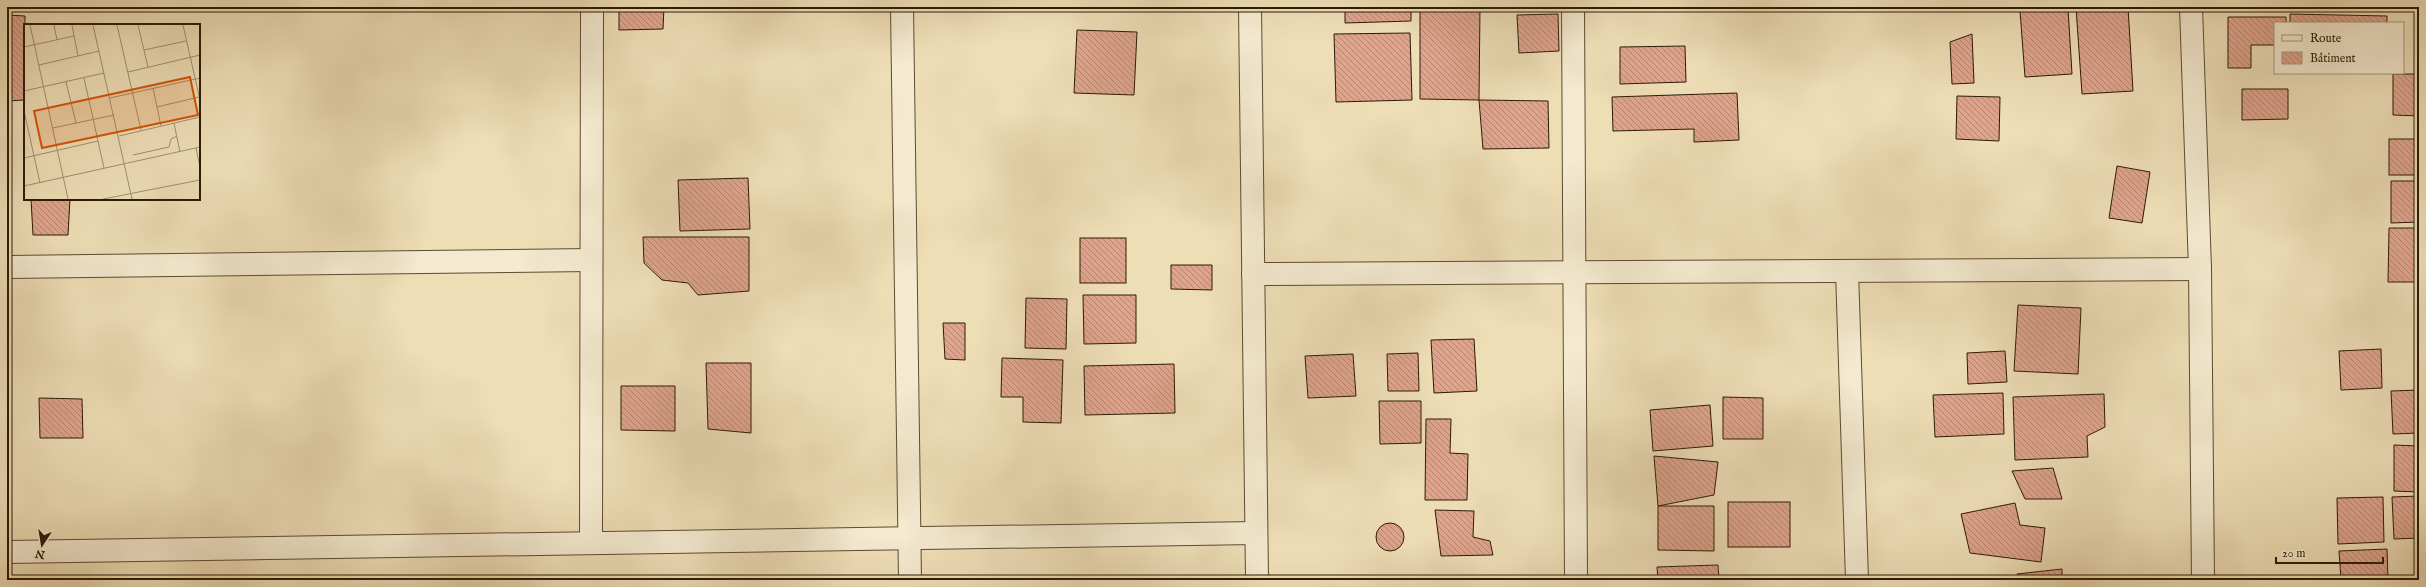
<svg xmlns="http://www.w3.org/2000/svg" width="2426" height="587" viewBox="0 0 2426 587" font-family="'IM FELL English',serif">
<defs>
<pattern id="building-back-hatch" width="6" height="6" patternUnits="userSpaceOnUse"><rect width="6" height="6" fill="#e0a48c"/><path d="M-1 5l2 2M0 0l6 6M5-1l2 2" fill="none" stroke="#b68570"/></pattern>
</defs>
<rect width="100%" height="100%" fill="#eedeb6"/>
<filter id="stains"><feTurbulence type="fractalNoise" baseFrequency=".005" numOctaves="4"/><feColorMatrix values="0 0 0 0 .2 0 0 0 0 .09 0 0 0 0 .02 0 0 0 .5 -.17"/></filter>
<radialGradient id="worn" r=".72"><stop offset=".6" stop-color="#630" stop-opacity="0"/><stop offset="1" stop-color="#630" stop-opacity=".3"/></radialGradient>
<g fill="url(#building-back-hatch)" stroke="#2c1a06">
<polygon points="619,7 664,7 663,29 619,30"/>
<polygon points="1345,7 1411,7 1411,21 1345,23"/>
<polygon points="1420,7 1480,7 1479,100 1420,99"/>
<polygon points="2076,7 2128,7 2133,91 2082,94"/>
<polygon points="2068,8 2072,74 2025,77 2020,11"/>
<polygon points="1558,14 1559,51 1519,53 1517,15"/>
<polygon points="2290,14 2387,16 2387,23 2290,23"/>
<polygon points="7,15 25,16 24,100 7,101"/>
<polygon points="2228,17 2286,17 2286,23 2275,23 2275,45 2251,45 2251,68 2228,68"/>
<polygon points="1077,30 1137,32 1134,95 1074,93"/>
<polygon points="1410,33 1412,100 1336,102 1334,34"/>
<polygon points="1972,34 1974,83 1952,84 1950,42"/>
<polygon points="1685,46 1686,82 1620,84 1620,47"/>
<polygon points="2393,74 2419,74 2419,116 2393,115"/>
<polygon points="2242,89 2288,89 2288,119 2242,120"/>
<polygon points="1737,93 1739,140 1694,142 1694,129 1613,131 1612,97"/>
<polygon points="1957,96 2000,97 1999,141 1956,139"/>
<polygon points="1479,100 1548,101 1549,148 1483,149"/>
<rect x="2389" y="139" width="30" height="36"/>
<polygon points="2117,166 2150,172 2142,223 2109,218"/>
<polygon points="748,178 750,229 680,231 678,180"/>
<polygon points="2391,181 2419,181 2419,222 2391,223"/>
<polygon points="31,199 70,199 68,235 33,235"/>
<polygon points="2389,228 2419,228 2419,282 2388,282"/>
<polygon points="643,237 749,237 749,291 698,295 688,283 662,280 644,263"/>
<rect x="1080" y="238" width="46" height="45"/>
<polygon points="1171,265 1212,265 1212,290 1171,289"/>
<polygon points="1083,295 1136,295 1136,343 1084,344"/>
<polygon points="1026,298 1067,299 1066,349 1025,348"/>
<polygon points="2018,305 2081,308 2078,374 2014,371"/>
<polygon points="943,323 965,323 965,360 945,359"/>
<polygon points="1474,339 1477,391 1434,393 1431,340"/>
<polygon points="2381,349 2382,388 2341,390 2339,351"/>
<polygon points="2005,351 2007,382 1968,384 1967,353"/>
<polygon points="1418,353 1419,391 1388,391 1387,354"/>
<polygon points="1353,354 1356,396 1308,398 1305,356"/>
<polygon points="1002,358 1063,360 1061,423 1023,422 1023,397 1001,397"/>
<polygon points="706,363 751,363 751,433 708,429"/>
<polygon points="1174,364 1175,413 1085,415 1084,366"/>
<polygon points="621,386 675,386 675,431 621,430"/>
<polygon points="2419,390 2419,433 2393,434 2391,391"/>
<polygon points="2003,393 2004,434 1935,437 1933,395"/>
<polygon points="2104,394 2105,427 2087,436 2088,457 2015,460 2013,397"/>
<polygon points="1723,397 1763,398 1763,439 1723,439"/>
<polygon points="39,398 82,399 83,438 40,438"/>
<polygon points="1379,401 1421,401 1421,443 1380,444"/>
<polygon points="1710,405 1713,446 1653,451 1650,410"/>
<polygon points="1426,419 1451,419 1450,453 1468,454 1467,500 1425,500"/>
<polygon points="2394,445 2419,446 2419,492 2394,491"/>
<polygon points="1654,456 1718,462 1714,495 1658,506"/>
<polygon points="2053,468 2062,499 2025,499 2012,471"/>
<polygon points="2419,496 2419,538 2394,539 2392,497"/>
<polygon points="2383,497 2384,542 2338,544 2337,498"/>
<rect x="1728" y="502" width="62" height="45"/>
<polygon points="2015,503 2020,525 2045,528 2041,562 1970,553 1961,514"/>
<polygon points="1658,506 1714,506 1714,551 1658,550"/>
<polygon points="1435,510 1474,511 1473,537 1490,541 1493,555 1441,556"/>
<circle cx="1390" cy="537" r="14"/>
<polygon points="2387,549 2388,580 2341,580 2339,551"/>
<polygon points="1718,565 1719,580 1658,580 1657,567"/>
<polygon points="2062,569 2062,580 2018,580 2017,574"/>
</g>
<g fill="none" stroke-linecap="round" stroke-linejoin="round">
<g stroke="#5c4b32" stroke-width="24">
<g id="street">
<polyline points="902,7 910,580"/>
<polyline points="1250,7 1257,580"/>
<polyline points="1573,7 1576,580"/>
<polyline points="2191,7 2200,269 2203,580"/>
<polyline points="7,267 591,260"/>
<polyline points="1847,271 1857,580"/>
<polyline points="1253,274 2200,269"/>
<polyline points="591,543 592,7"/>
<polyline points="7,552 1256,533"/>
</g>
</g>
<use href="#street" stroke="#f4ead0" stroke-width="22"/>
</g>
<g transform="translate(24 24)">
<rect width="176" height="176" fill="#eedeb6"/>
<path fill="none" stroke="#a09070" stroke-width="1" d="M6,1L44,175M30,1L33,16M48,1L54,32M69,1L108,175M93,1L117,106M114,1L124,43M159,1L176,76M0,23L50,12M120,26L162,17M15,41L75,27M104,48L176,31M60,54L80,144M42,58L52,99M129,64L137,102M0,67L80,49M86,74L176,54M133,83L175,73M0,87L16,159M150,99L156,128M29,104L90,91M95,112L176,93M172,124L176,143M109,131L145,123L147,115L153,112M0,134L74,117M0,162L176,123M79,175L176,156"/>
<path fill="#d5530b" fill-opacity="0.15" stroke="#d5530b" stroke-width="2" d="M166,53L174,91L18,124L10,87Z"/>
<rect width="176" height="176" fill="none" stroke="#2c1a06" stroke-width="2"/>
</g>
<rect width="2426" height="587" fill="none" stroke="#eedeb6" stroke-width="24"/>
<rect x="8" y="8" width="2410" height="571" fill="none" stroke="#2c1a06" stroke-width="2"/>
<rect x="12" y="12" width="2402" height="563" fill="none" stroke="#2c1a06"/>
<rect x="2274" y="22" width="130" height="52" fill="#f4ead0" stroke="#a4977f"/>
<rect x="2282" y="35" width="20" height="6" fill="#f4ead0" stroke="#a4977f"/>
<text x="2310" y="42" font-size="12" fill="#2c1a06">Route</text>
<rect x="2282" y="52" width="20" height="12" fill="url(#building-back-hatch)" stroke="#a4977f"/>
<text x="2310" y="62" font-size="12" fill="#2c1a06">Bâtiment</text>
<g transform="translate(42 545) rotate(192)" stroke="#f4ead0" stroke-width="3" paint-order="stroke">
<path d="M0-3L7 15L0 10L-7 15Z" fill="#2c1a06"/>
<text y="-6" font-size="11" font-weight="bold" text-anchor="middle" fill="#2c1a06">N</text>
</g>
<path d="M2276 557v6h107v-6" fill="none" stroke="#2c1a06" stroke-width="2"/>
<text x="2282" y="557" font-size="12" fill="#2c1a06" stroke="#f4ead0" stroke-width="3" paint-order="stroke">20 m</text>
<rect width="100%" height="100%" filter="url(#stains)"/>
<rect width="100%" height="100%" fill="url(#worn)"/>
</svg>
